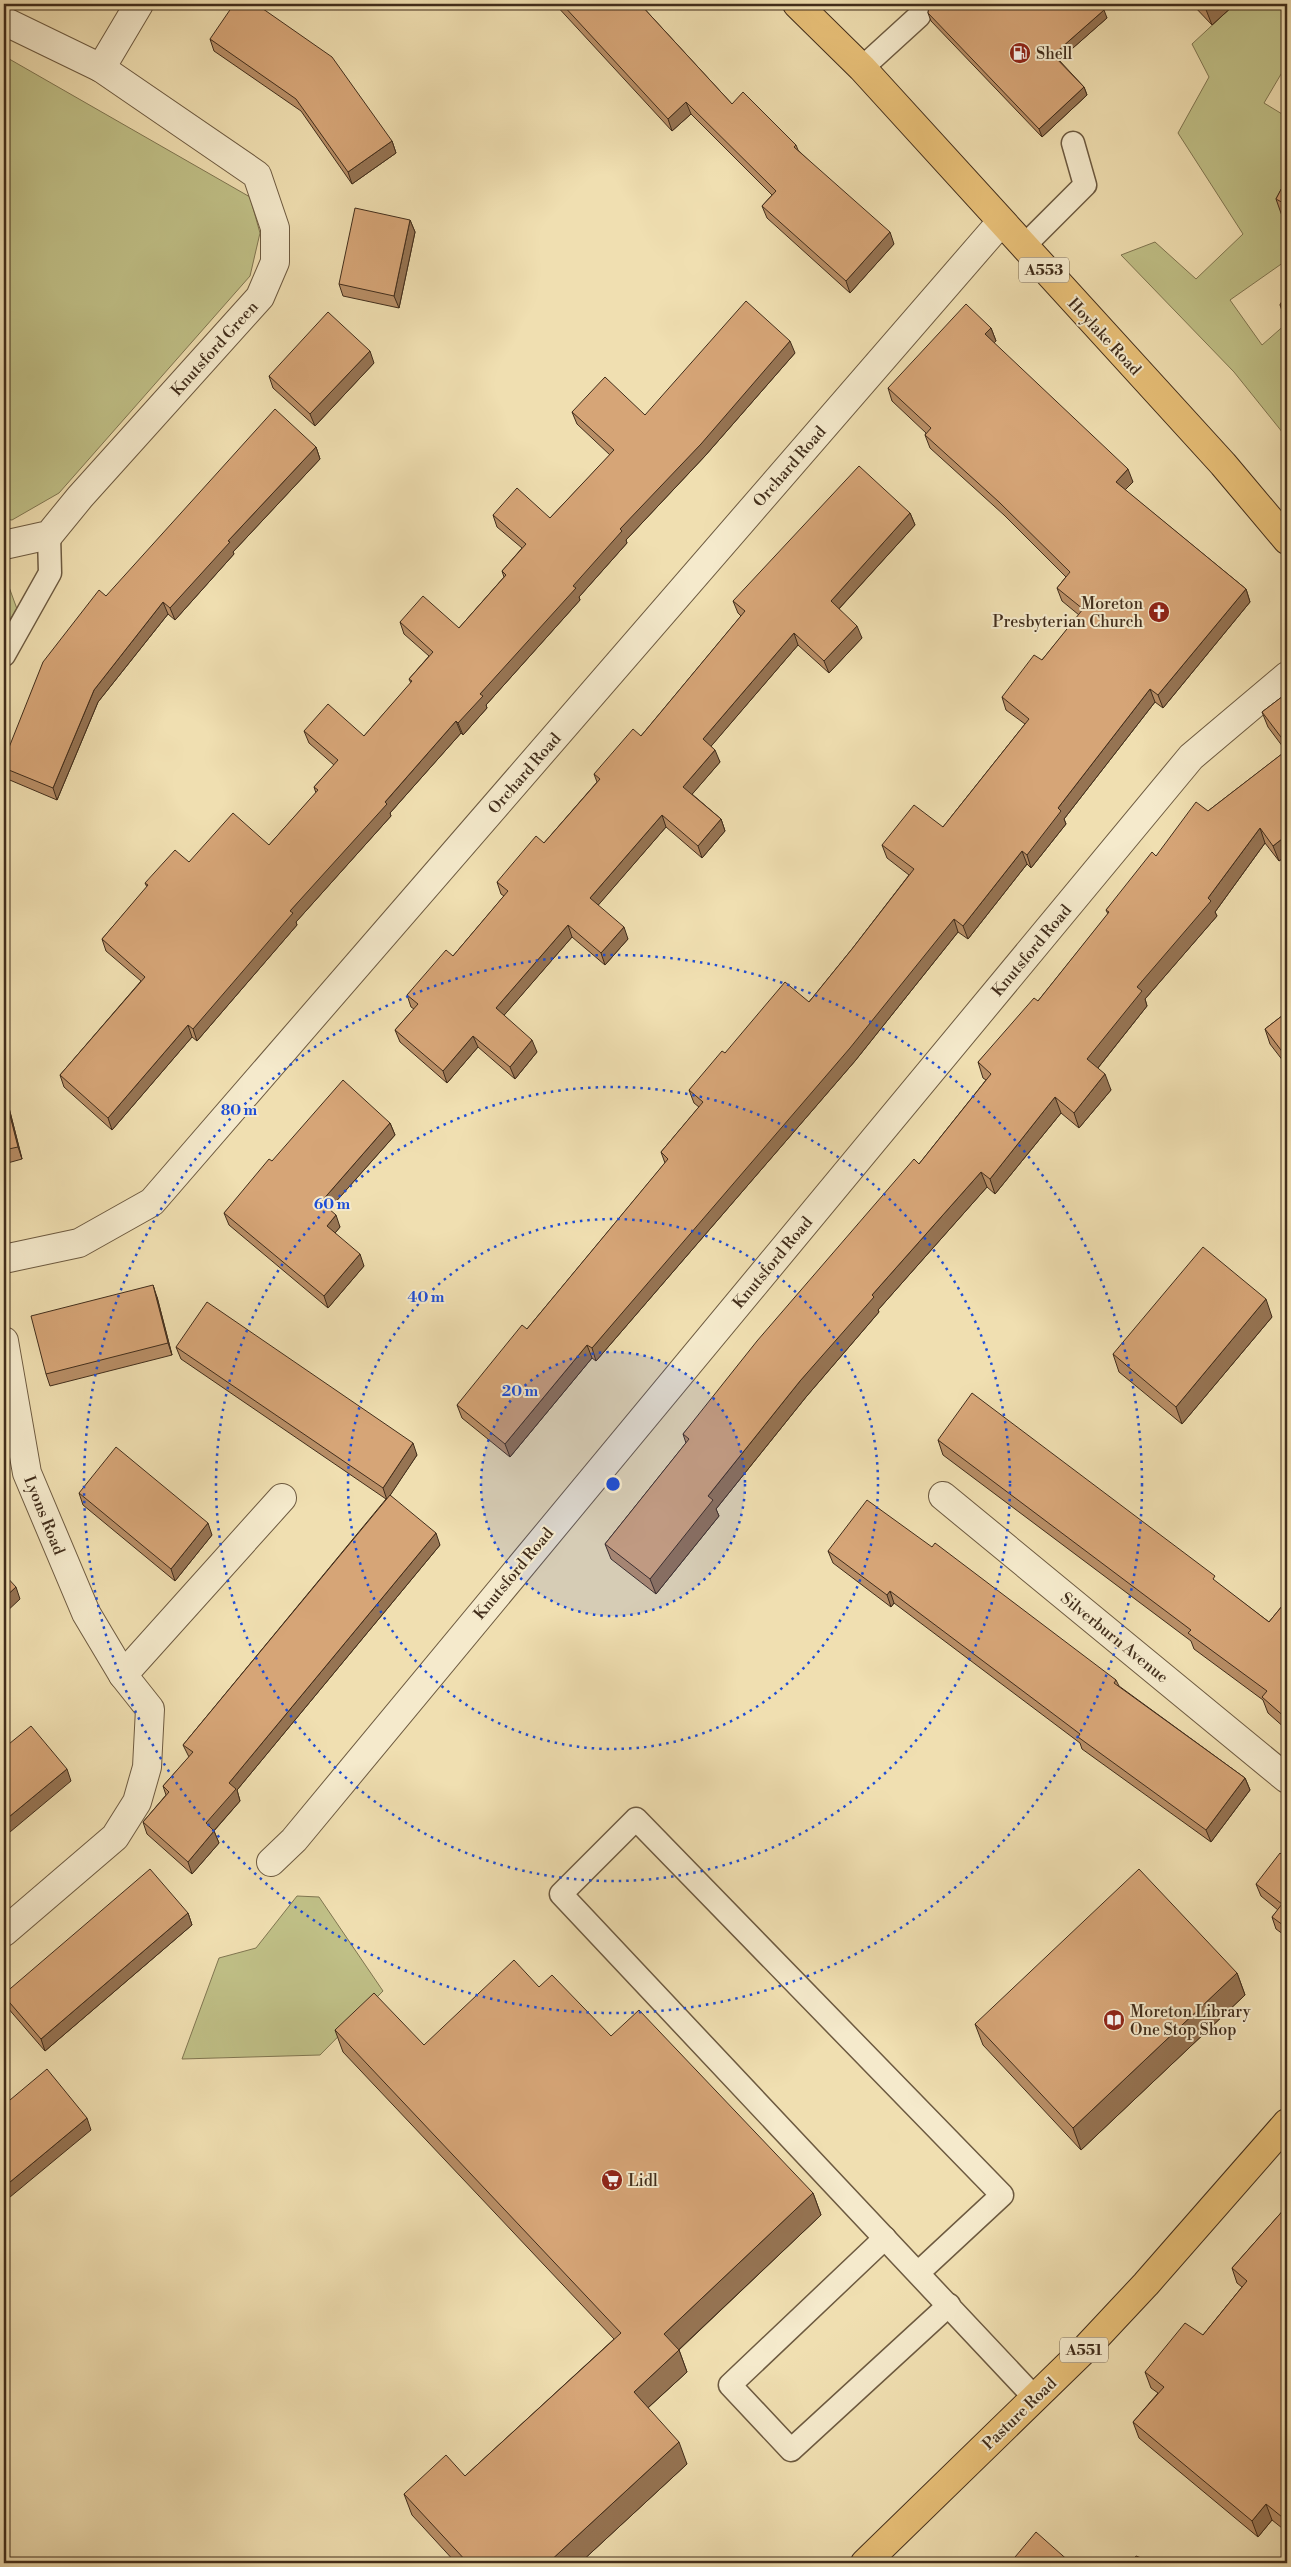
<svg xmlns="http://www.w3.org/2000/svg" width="1291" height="2567" viewBox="0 0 1291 2567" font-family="'Libre Bodoni',serif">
<rect width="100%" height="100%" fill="#f0dfb1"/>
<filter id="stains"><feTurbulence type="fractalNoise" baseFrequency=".004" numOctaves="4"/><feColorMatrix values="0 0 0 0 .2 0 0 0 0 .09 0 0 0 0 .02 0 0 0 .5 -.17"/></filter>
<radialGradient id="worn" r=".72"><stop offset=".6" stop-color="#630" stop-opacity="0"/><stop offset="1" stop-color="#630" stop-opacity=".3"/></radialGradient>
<g fill="#c0c087" stroke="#807651">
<polygon points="1235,4 1287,4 1287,64 1264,103 1287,117 1287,196 1282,216 1287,260 1230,300 1262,345 1287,323 1287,438 1234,372 1121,255 1155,242 1196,279 1243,234 1178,133 1209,77 1192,44"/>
<polygon points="4,56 250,197 260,233 250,276 59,493 12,520 4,519"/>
<polygon points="4,586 9,587 17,609 4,628"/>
<polygon points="297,1896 319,1897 383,1991 320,2055 182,2059 219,1958 256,1948"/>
</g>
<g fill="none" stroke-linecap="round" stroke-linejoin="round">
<g stroke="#6d5a40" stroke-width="25">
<g id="lane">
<polyline points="862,68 919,16"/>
<polyline points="1023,247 1085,185 1073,143"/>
<polyline points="4,655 50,573 49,535"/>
<polyline points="885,2238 730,2385 791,2450 949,2305"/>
<polyline points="918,2273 1002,2195 636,1819 561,1894 1035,2398"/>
</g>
</g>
<g stroke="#6d5a40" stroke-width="30">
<g id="street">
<polyline points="4,21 101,68 257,175 275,228 275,262 260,297 80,497 49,535 4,545"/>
<polyline points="101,68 139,4"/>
<polyline points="4,1259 79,1243 152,1202 1001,222"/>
<polyline points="4,1341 27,1473 86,1613 123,1675 150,1709 147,1767 137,1802 115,1837 4,1932"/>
<polyline points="943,1496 1287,1779"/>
<polyline points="123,1675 282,1498"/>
<polyline points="271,1862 294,1840 1191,757 1287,676"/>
</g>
</g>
<g stroke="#412d1b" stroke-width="30">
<g id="primary">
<polyline points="797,4 862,68 1223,464 1287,540"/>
<polyline points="865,2563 1087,2347 1146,2284 1287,2123"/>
</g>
</g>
<use href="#lane" stroke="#f5eacc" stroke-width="22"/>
<use href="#street" stroke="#f5eacc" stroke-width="28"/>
<use href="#primary" stroke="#e8c078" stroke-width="28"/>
</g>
<g fill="#b88e66" stroke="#412d1b">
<polygon points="555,4 640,4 732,104 796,145 798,150 894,244 850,293 767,218 762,206 772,195 691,114 672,131"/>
<polygon points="923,4 1099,4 1107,18 1059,60 1084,87 1087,95 1042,137 931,21 928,13 929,7"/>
<polygon points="1192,4 1235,4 1212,25"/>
<polygon points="210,39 392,141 396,153 352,184 301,111 214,51"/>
<polygon points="1287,178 1287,219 1282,216 1276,199"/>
<polygon points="410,220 415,232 399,308 343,296 339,284"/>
<polygon points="1287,292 1287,323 1286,322 1280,305"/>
<polygon points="991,328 996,341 994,343 1133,482 1125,490 1246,589 1250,602 1163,708 1155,702 1064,819 1066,824 1031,868 1027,864 968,939 958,932 855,1061 596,1361 592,1358 510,1457 462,1418 457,1405 527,1329 665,1163 661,1152 699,1107 694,1103 689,1090 725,1053 809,1002 852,949 909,875 887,858 882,845 943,827 1025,724 1006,710 1002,697 1042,660 1079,615 1062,601 1057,588 1066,577 1004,515 930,448 925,435 926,433 892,401 888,388"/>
<polygon points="795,353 705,456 626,540 627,543 579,597 580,600 486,705 487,708 463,735 461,733 390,813 391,816 296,922 297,925 197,1041 192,1037 112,1130 64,1087 60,1075 141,981 106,951 102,939 147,887 145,883 189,862 269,845 316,793 314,787 334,765 309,743 304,731 364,736 411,683 409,679 429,656 404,634 400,622 459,628 504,577 502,571 522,548 497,527 493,515 550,518 610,455 577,424 572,412 645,415"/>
<polygon points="374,363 315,426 273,388 269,376"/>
<polygon points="316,447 320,459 233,552 234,554 175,620 168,614 98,702 57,800 5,778 4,774 4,760 106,596"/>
<polygon points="910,513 915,525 839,609 862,638 829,673 798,645 711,746 720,762 692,794 721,819 725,831 702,858 666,827 598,905 628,939 605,965 572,937 504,1015 537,1052 515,1079 478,1047 447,1083 400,1042 395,1030 414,1009 411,1007 407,995 453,956 504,896 501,894 497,882 544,843 597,782 594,774 641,736 741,616 738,613 733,601"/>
<polygon points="1287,693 1287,855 1279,861 1265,843 1215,912 1217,916 1145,999 1147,1006 1098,1068 1111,1090 1079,1128 1061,1113 995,1194 987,1187 878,1310 879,1312 806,1397 716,1509 719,1516 656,1594 611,1559 605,1544 686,1443 683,1434 919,1164 986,1080 983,1078 978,1062 1038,1001 1108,914 1106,910 1156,856 1208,811 1286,751 1268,727 1262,712"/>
<polygon points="1287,1012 1287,1066 1270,1044 1265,1029"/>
<polygon points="4,1092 8,1104 22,1159 4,1164"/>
<polygon points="390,1123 395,1135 329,1209 340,1227 335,1233 364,1266 328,1308 229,1225 224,1213 272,1161"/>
<polygon points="157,1297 172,1355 50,1386 46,1374"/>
<polygon points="1272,1317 1182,1424 1119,1372 1113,1354"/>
<polygon points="176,1347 417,1455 390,1495 440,1545 237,1790 240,1801 214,1831 219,1843 192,1874 147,1834 143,1822 166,1795 163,1786 189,1757 183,1745 386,1499 181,1359"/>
<polygon points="938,1440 1217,1583 1269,1622 1287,1600 1287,1730 1268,1713 1263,1700 1194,1649 1191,1641 943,1455"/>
<polygon points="79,1493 212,1535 175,1581 83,1505"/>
<polygon points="828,1551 1116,1680 1119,1686 1245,1778 1250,1790 1211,1842 1082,1749 1080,1743 894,1603 891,1607 833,1563"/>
<polygon points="1287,1858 1287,1937 1276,1929 1272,1917 1278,1910 1261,1896 1256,1884"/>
<polygon points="188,1913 192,1925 45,2051 7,2007 4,1997 4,1994"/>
<polygon points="1237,1973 1245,1995 1081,2150 983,2045 975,2024"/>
<polygon points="539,1987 611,2036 813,2193 821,2215 679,2350 687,2372 648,2408 687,2464 580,2563 456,2563 412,2515 404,2494 465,2476 614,2339 343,2052 335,2030 424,2045"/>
<polygon points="1287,2206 1287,2532 1272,2520 1258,2537 1139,2438 1133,2422 1158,2393 1151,2388 1145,2372 1203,2335 1242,2287 1237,2283 1232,2268"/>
</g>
<g fill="#967453" stroke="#412d1b">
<polygon points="1209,4 1235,4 1212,25 1205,7"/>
<polygon points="1104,10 1107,18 1056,63 1053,55"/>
<polygon points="1084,87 1087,95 1042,137 1039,129"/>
<polygon points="686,102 691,114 672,131 668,119"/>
<polygon points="392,141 396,153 352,184 348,172"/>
<polygon points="410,220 415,232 399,308 394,296"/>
<polygon points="890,232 894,244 850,293 846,281"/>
<polygon points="991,328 996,341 990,347 985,334"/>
<polygon points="790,341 795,353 705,456 626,540 627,543 579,597 580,600 486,705 487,708 463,735 458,723 480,694 620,529"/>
<polygon points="370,351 374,363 315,426 310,414"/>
<polygon points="316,447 320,459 233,552 234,554 175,620 170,608 228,541"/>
<polygon points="1128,469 1133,482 1120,495 1116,482"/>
<polygon points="910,513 915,525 835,613 831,601"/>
<polygon points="1246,589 1250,602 1163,708 1158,695"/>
<polygon points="163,602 168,614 98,702 57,800 53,788 94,690"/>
<polygon points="857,626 862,638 829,673 824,661"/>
<polygon points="794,633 798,645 707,751 703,739"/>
<polygon points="1150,689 1155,702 1064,819 1066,824 1031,868 1027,855 1058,808"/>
<polygon points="456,721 461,733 390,813 391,816 296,922 297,925 197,1041 193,1029 290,911"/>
<polygon points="715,750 720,762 688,799 683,787"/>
<polygon points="662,815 666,827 594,910 590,898"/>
<polygon points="721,819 725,831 702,858 698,846"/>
<polygon points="1260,828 1265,843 1215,912 1217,916 1145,999 1147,1006 1093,1074 1087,1059 1137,987 1208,898"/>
<polygon points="1287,835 1287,855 1279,861 1273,846"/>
<polygon points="1022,851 1027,864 968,939 963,926"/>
<polygon points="954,919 958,932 855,1061 596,1361 592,1348"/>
<polygon points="568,925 572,937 500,1020 496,1008"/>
<polygon points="624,927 628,939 605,965 601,953"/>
<polygon points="188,1025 192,1037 112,1130 108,1118"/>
<polygon points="473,1036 478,1047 447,1083 443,1071"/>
<polygon points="532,1040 537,1052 515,1079 510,1067"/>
<polygon points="1105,1074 1111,1090 1079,1128 1074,1113"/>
<polygon points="4,1092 8,1104 22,1159 18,1147"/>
<polygon points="1055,1097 1061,1113 995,1194 990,1179"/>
<polygon points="390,1123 395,1135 325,1214 321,1202"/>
<polygon points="981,1172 987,1187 878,1310 879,1312 806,1397 716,1509 719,1516 656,1594 650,1579 708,1496 800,1381 872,1295"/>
<polygon points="336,1215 340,1227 331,1238 327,1226"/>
<polygon points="360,1254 364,1266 328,1308 324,1296"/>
<polygon points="153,1285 157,1297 172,1355 168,1343"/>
<polygon points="1266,1299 1272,1317 1182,1424 1176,1407"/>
<polygon points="587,1345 592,1358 510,1457 505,1444"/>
<polygon points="413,1443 417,1455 387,1500 383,1488"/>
<polygon points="208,1523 212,1535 175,1581 171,1569"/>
<polygon points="436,1533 440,1545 237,1790 240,1801 210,1835 206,1823 229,1783"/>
<polygon points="16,1587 20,1599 4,1614 4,1598"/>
<polygon points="890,1591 894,1603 891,1607 887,1595"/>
<polygon points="67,1769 71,1781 4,1837 4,1821"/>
<polygon points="1245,1778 1250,1790 1211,1842 1206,1830"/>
<polygon points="214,1831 219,1843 192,1874 188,1862"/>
<polygon points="188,1913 192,1925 45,2051 41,2039"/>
<polygon points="1237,1973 1245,1995 1081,2150 1073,2128"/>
<polygon points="87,2118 91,2130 4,2202 4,2187"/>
<polygon points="813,2193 821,2215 672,2356 664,2334"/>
<polygon points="679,2350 687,2372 641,2414 634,2392"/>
<polygon points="679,2442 687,2464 580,2563 548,2563"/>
<polygon points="1266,2504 1272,2520 1258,2537 1252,2521"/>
</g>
<g fill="#d6a577" stroke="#412d1b">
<polygon points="234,4 256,4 332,57 392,141 348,172 296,99 210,39"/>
<polygon points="562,4 640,4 732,104 743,92 796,145 794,147 890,232 846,281 762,206 776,191 686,102 668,119"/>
<polygon points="928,4 1099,4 1104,10 1053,55 1084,87 1039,129 928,13 929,6"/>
<polygon points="1202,4 1209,4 1205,7"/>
<polygon points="1287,178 1287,205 1276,199"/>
<polygon points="355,208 410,220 394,296 339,284"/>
<polygon points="1287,292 1287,309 1280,305"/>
<polygon points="746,301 790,341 701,444 620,529 622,531 573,586 576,588 480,694 483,696 458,723 456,721 385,802 387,804 290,911 293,913 193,1029 188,1025 108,1118 60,1075 145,977 102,939 148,885 145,883 175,850 189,862 233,813 269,845 318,790 314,787 338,760 304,731 328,704 364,736 412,681 409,679 433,652 400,622 423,596 459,628 506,575 502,571 526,544 493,515 517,488 550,518 614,450 572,412 605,377 645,415"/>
<polygon points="966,304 991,328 985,334 1128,469 1116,482 1246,589 1158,695 1150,689 1058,808 1061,811 1027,855 1022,851 963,926 954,919 850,1048 592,1348 587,1345 505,1444 457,1405 522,1325 527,1329 668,1159 661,1152 703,1102 689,1090 722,1051 725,1053 785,982 809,1002 852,949 914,869 882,845 914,805 943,827 1029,719 1002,697 1034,655 1042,660 1083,609 1057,588 1070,572 999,502 925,435 931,428 888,388"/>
<polygon points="328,312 370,351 310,414 269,376"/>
<polygon points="275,409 316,447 228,541 230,542 170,608 163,602 94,690 53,788 4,768 4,760 43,662 99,590 106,596"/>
<polygon points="859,466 910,513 831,601 857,626 824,661 794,633 703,739 715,750 683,787 721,819 698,846 662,815 590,898 624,927 601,953 568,925 496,1008 532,1040 510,1067 473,1036 443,1071 395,1030 418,1004 407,995 446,950 453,956 508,891 497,882 536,836 544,843 600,779 594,774 633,729 641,736 745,611 733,601"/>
<polygon points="1287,693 1287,745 1262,712"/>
<polygon points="1287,750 1287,835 1273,846 1260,828 1208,898 1211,901 1137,987 1142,991 1087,1059 1105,1074 1074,1113 1055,1097 990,1179 981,1172 872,1295 874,1297 800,1381 708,1496 713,1500 650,1579 605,1544 689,1439 683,1434 757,1341 914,1159 919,1164 991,1074 978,1062 1034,998 1038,1001 1109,912 1106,910 1152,852 1156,856 1196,802 1208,811"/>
<polygon points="1287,1012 1287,1058 1265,1029"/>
<polygon points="343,1080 390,1123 321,1202 336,1215 327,1226 360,1254 324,1296 224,1213 269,1159 272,1161"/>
<polygon points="4,1092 18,1147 4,1150"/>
<polygon points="1203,1247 1266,1299 1176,1407 1113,1354"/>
<polygon points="153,1285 168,1343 46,1374 31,1316"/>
<polygon points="207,1302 413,1443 383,1488 176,1347"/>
<polygon points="972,1393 1215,1576 1213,1579 1269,1622 1287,1600 1287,1719 1262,1697 1267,1691 1188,1633 1191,1630 938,1440"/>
<polygon points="116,1447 208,1523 171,1569 79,1493"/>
<polygon points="390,1495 436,1533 229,1783 236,1789 206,1823 214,1831 188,1862 143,1822 169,1792 163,1786 193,1752 183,1745"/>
<polygon points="867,1500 932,1547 935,1543 1116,1680 1114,1683 1245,1778 1206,1830 1078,1737 1080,1734 890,1591 887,1595 828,1551"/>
<polygon points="4,1574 16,1587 4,1598"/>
<polygon points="31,1726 67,1769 4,1821 4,1748"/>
<polygon points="1280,1853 1287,1859 1287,1858 1287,1928 1272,1917 1282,1904 1256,1884"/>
<polygon points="150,1869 188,1913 41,2039 4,1996 4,1994"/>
<polygon points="1139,1869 1237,1973 1073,2128 975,2024"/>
<polygon points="514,1960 539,1987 552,1975 611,2036 639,2010 813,2193 664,2334 679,2350 634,2392 679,2442 548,2563 468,2563 404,2494 446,2455 465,2476 621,2333 335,2030 374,1993 424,2045"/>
<polygon points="47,2069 87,2118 4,2187 4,2105"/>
<polygon points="1287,2206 1287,2521 1266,2504 1252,2521 1133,2422 1164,2387 1145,2372 1185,2323 1203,2335 1247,2281 1232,2268"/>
<polygon points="1036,2532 1071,2563 1010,2563"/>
<polygon points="1136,2556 1154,2563 1131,2563"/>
</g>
<circle cx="613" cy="1484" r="132" fill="#1d4ed8" fill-opacity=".12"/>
<g fill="none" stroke="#1d4ed8" stroke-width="2.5" stroke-dasharray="2.5 5">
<circle cx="613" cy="1484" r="132"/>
<circle cx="613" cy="1484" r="265"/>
<circle cx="613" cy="1484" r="397"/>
<circle cx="613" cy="1484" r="529"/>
</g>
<defs>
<g id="fuel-disc" transform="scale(1.125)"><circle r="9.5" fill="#8f2418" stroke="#f5eacc"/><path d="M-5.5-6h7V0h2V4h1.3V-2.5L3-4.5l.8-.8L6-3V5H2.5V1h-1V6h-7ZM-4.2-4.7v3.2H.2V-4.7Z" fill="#fff"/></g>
<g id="church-disc" transform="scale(1.125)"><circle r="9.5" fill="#8f2418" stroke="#f5eacc"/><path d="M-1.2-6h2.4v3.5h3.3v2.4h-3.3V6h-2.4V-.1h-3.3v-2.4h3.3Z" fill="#fff"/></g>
<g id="library-disc" transform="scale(1.125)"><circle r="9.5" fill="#8f2418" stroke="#f5eacc"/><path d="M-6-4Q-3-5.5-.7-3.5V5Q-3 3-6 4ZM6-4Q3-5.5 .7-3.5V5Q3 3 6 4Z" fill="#fff"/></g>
<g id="supermarket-disc" transform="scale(1.125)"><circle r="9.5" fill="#8f2418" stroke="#f5eacc"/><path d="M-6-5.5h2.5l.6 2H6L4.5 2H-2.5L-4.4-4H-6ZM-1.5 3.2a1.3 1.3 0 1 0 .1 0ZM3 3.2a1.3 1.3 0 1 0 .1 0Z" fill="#fff"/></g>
</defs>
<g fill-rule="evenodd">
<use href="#fuel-disc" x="1020" y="53"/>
<use href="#church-disc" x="1159" y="612"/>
<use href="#library-disc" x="1114" y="2020"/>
<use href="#supermarket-disc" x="612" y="2180"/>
</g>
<g text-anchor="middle" stroke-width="4" stroke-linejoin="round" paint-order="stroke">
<g fill="#f5eacc" stroke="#776650" stroke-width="1">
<rect x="1019" y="257.5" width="50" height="25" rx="4"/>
<rect x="1060" y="2337.5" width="48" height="25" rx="4"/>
</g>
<g font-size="15" font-weight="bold" fill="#412d1b">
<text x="1044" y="275">A553</text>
<text x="1084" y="2355">A551</text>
</g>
<g font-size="16" fill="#412d1b" stroke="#f5eacc" text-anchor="start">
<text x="1036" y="59">Shell</text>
<text x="1143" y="609" text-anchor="end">Moreton<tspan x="1143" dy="18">Presbyterian Church</tspan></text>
<text x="1130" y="2017">Moreton Library<tspan x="1130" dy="18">One Stop Shop</tspan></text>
<text x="628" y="2186">Lidl</text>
</g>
<g font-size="16" fill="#412d1b" stroke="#f5eacc">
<text transform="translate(1105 336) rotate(47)" y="6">Hoylake Road</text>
<text transform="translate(214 348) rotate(-48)" y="6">Knutsford Green</text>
<text transform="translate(789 466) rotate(-49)" y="6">Orchard Road</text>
<text transform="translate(524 773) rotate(-49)" y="6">Orchard Road</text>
<text transform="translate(1031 950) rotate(-50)" y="6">Knutsford Road</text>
<text transform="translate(772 1262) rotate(-50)" y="6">Knutsford Road</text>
<text transform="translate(45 1515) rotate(68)" y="6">Lyons Road</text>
<text transform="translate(513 1573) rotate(-50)" y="6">Knutsford Road</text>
<text transform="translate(1115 1637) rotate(39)" y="6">Silverburn Avenue</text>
<text transform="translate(1019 2413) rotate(-44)" y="6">Pasture Road</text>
</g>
</g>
<circle cx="613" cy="1484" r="8" fill="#1d4ed8" stroke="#f5eacc" stroke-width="2.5"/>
<g font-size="15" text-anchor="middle" font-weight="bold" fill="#1d4ed8" stroke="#f5eacc" stroke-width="4" stroke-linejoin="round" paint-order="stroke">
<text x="239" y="1115">80 m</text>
<text x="332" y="1209">60 m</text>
<text x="426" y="1302">40 m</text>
<text x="520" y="1396">20 m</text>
</g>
<rect width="1291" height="2567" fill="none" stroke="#f0dfb1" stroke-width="20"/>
<rect x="5" y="5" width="1281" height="2557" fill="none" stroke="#412d1b" stroke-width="2.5"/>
<rect x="10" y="10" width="1271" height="2547" fill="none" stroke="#412d1b"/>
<rect width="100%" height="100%" filter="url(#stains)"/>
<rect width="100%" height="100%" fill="url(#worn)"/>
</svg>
